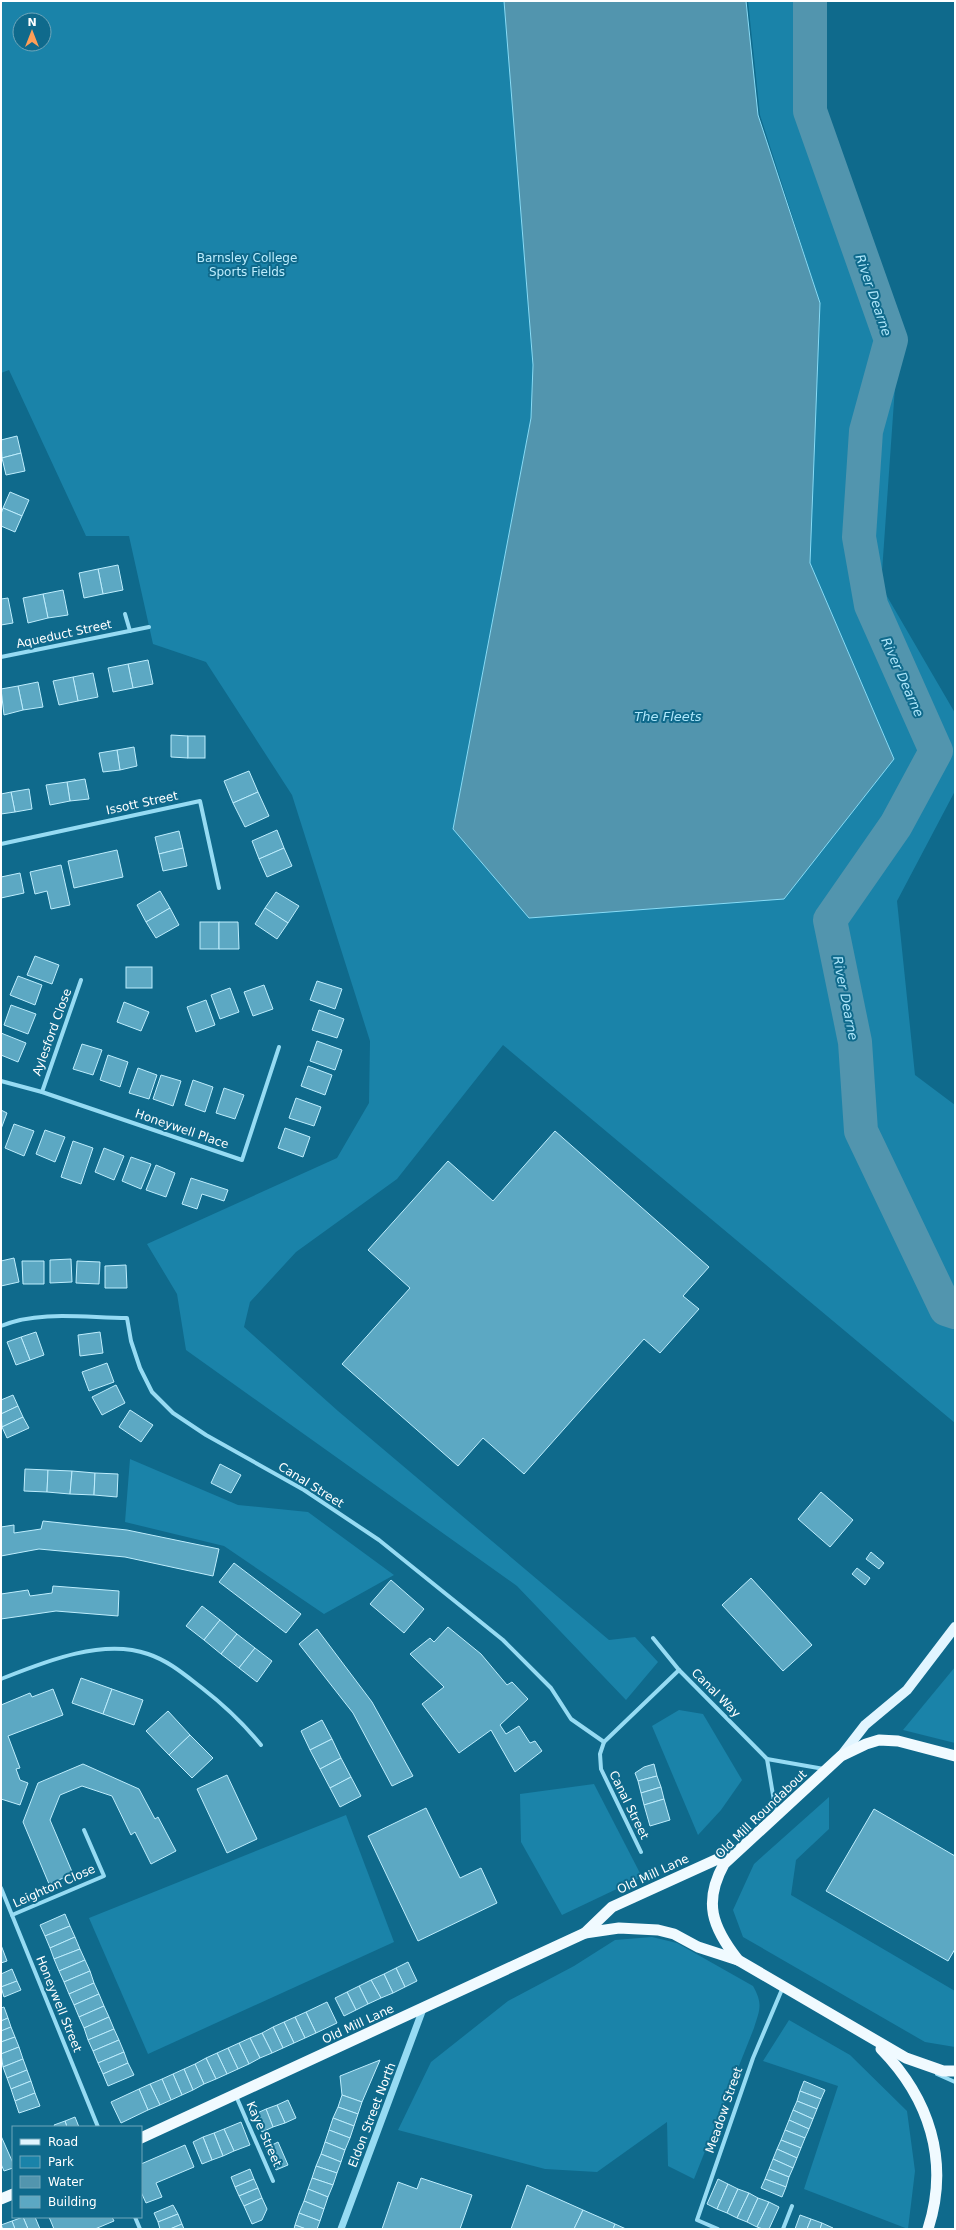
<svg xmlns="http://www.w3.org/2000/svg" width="956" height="2230" viewBox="0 0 956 2230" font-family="'DejaVu Sans',sans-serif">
<rect width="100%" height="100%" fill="#0f6a8c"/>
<g fill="#1a83a9" fill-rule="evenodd">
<path d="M1,1H504L533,365L531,418L453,829L894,759L810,563L820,303L760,115L748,1H810V111L899,330L881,586L955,713V791L897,901L915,1075L955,1105V1423L503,1045L397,1179L296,1252L250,1302L244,1327L338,1411L609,1640L635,1637L658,1662L626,1700L517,1586L186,1350L177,1294L147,1244L337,1158L369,1103L370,1041L292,795L206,662L153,644L129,536H86L9,370L1,373ZM20,20H44V44H20Z"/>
<polygon points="130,1459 238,1505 308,1512 394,1575 324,1614 224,1546 125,1522"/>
<polygon points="955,1667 955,1743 903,1730"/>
<polygon points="679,1710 703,1714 742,1780 721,1810 698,1835 652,1726"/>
<polygon points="594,1784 642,1877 562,1915 521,1842 520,1794"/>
<polygon points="829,1797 829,1829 796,1860 791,1895 955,1991 955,2047 925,2042 743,1937 733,1910 754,1864"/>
<polygon points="346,1815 394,1942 148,2054 89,1918"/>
<path d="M652,1937L677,1943L753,1986C763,2004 760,2009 754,2028L694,2179L668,2166L667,2122L597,2172L545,2169L398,2130L431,2062L508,2001L574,1966L615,1940Z"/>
<polygon points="789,2020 850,2055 907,2111 915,2171 908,2229 804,2189 838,2086 763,2061"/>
</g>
<polygon fill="#5295ae" stroke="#87dbf6" points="504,1 746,1 758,115 820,303 810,563 894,759 784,899 529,918 453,829 531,418 533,365"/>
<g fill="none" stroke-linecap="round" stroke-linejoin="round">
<polyline stroke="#5295ae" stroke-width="34" points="810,1 810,111 891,340 866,431 859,537 871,605 936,751 896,825 830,920 855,1042 861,1131 946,1309 955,1312"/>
</g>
<g fill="#5ca8c3" stroke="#bdedfd">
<polygon points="17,436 21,453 2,458 1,440"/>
<polygon points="21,453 25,471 6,475 2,458"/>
<polygon points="10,492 29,500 22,516 3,508"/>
<polygon points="3,508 22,516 15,532 1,526 1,514"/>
<polygon points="118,565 123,590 103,594 98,569"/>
<polygon points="98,569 103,594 84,598 79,573"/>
<polygon points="63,590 68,615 48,618 43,594"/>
<polygon points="43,594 48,618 28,623 23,598"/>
<polygon points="8,598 13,623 1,625 1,599"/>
<polygon points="148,660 153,684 133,688 128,664"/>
<polygon points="128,664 133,688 113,692 108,668"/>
<polygon points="93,673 98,697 78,701 73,677"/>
<polygon points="73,677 78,701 59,705 53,681"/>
<polygon points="38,682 43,707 23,710 18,686"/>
<polygon points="18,686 23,710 4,715 1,689"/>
<polygon points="171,735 188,736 188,758 171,757"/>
<rect x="188" y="736" width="17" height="22"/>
<polygon points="134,747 137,766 120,770 117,750"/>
<polygon points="117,750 120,770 103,772 99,753"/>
<polygon points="249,771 258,792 233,803 224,781"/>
<polygon points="85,779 89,799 70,801 67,782"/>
<polygon points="67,782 70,801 50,805 46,785"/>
<polygon points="29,789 32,809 15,812 11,792"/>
<polygon points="11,792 15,812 1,814 1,794"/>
<polygon points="258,792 269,816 245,827 233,803"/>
<polygon points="277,830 284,848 259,859 252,841"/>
<polygon points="179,831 183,848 159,854 155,837"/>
<polygon points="183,848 187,866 163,871 159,854"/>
<polygon points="284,848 292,866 267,877 259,859"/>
<polygon points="117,850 123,877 74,888 68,861"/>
<polygon points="61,865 70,905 51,909 47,891 35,894 30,872"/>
<polygon points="20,873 24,893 1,898 1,877"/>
<polygon points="160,891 170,908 146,922 137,905"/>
<polygon points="276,892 299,906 288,923 265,908"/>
<polygon points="170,908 179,925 156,938 146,922"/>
<polygon points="265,908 288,923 277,939 255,924"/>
<rect x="200" y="922" width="19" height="27"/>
<polygon points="219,922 238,922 239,949 219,949"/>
<polygon points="35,956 59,965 52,984 27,975"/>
<rect x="126" y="967" width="26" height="21"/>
<polygon points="18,976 42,985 35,1005 10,995"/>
<polygon points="317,981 342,989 335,1009 310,1000"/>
<polygon points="264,985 273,1009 253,1016 244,992"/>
<polygon points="230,988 239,1012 220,1019 211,995"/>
<polygon points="206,1000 215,1025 196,1032 187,1007"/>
<polygon points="124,1002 149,1012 141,1031 117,1022"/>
<polygon points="11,1005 36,1014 28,1034 4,1025"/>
<polygon points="319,1010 344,1019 337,1038 312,1030"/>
<polygon points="1,1033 26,1043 18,1062 1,1055"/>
<polygon points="317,1041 342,1050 335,1070 310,1061"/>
<polygon points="82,1044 102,1050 93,1075 73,1069"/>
<polygon points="108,1055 128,1062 120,1087 100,1080"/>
<polygon points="308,1066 332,1075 325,1095 301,1086"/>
<polygon points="138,1068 157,1075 149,1099 129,1093"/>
<polygon points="161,1075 181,1081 173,1106 153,1099"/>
<polygon points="193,1080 213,1087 205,1112 185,1105"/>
<polygon points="224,1088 244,1095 235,1119 216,1113"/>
<polygon points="296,1098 321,1107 314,1126 289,1118"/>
<polygon points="1,1110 7,1113 1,1129"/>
<polygon points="14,1124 34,1131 24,1156 5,1148"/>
<polygon points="285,1128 310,1137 303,1157 278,1148"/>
<polygon points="45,1130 65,1137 55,1162 36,1154"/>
<polygon points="555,1131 709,1267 683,1296 699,1309 660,1353 644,1339 524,1474 483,1438 458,1466 342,1364 410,1288 368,1250 448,1161 493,1201"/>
<polygon points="73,1141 93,1148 81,1184 61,1177"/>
<polygon points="104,1148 124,1156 114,1180 95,1172"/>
<polygon points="131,1157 151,1164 141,1189 122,1181"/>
<polygon points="156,1165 175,1173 166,1197 146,1190"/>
<polygon points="191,1178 228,1190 224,1201 202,1194 197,1209 182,1204"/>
<polygon points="14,1258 19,1282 1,1286 1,1261"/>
<polygon points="71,1259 72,1282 50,1283 50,1260"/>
<polygon points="22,1261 44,1261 44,1284 23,1284"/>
<polygon points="77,1261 100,1262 99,1284 76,1283"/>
<polygon points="126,1265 127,1288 105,1288 105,1266"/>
<polygon points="36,1332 44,1355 30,1360 21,1337"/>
<polygon points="100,1332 103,1353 80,1356 78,1335"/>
<polygon points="21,1337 30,1360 16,1365 7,1342"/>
<polygon points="107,1363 114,1382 89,1391 82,1372"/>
<polygon points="116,1385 125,1403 102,1415 92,1397"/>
<polygon points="13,1395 18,1406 1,1414 1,1400"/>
<polygon points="18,1406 23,1417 2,1427 1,1414"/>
<polygon points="130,1410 153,1425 141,1442 119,1427"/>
<polygon points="23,1417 29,1428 7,1438 2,1427"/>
<polygon points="220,1464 241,1475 231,1493 211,1483"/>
<polygon points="25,1469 48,1470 47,1492 24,1491"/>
<polygon points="48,1470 72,1471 70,1494 47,1492"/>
<polygon points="72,1471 95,1473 94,1495 70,1494"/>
<polygon points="95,1473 118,1474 117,1497 94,1495"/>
<polygon points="821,1492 853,1520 830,1547 798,1519"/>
<polygon points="43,1521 127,1530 219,1549 213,1576 125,1557 39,1549 1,1556 1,1527 14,1525 14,1533 41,1529"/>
<polygon points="871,1552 884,1563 879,1569 866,1559"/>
<polygon points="234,1563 301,1614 286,1633 219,1582"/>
<polygon points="857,1568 870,1578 865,1585 852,1574"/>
<polygon points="751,1578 812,1645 783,1671 722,1605"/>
<polygon points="391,1580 424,1609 404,1633 370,1604"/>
<polygon points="53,1586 119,1591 118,1616 56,1611 1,1619 1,1594 28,1590 30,1596 52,1593"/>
<polygon points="202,1606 220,1620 204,1640 186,1626"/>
<polygon points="220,1620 237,1634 221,1654 204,1640"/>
<polygon points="448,1627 481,1654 507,1685 512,1682 528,1699 500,1725 506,1734 519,1726 530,1743 535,1741 542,1751 515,1772 491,1730 459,1753 422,1704 444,1687 410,1654 430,1638 434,1642"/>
<polygon points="317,1629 372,1702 413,1776 392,1786 353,1713 299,1644"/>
<polygon points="237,1634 255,1648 239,1668 221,1654"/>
<polygon points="255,1648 272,1661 257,1682 239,1668"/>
<polygon points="81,1678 112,1689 103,1714 72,1703"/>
<polygon points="53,1689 63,1715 8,1736 20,1768 16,1769 20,1780 28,1783 20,1805 1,1799 1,1705 30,1693 32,1697"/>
<polygon points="112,1689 143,1700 134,1725 103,1714"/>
<polygon points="168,1711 190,1735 169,1755 146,1731"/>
<polygon points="322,1720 332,1739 310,1750 301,1731"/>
<polygon points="190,1735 213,1758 192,1778 169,1755"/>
<polygon points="332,1739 341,1758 320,1769 310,1750"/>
<polygon points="341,1758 351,1777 330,1788 320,1769"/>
<polygon points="83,1764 139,1789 155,1819 158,1817 176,1851 151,1864 135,1832 131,1835 112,1796 82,1786 60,1795 50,1820 73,1874 49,1884 23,1822 38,1783"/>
<polygon points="654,1764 657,1776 638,1781 635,1773 644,1767"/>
<polygon points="227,1775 257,1839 227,1853 197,1789"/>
<polygon points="657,1776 661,1787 641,1793 638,1781"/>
<polygon points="351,1777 361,1796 340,1807 330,1788"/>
<polygon points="661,1787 664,1799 644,1805 641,1793"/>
<polygon points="664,1799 670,1820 650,1826 644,1805"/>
<polygon points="426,1808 460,1878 481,1868 497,1903 418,1941 368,1836"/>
<polygon points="874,1809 955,1856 955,1949 948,1961 826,1891"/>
<polygon points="65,1914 70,1926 45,1936 40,1925"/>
<polygon points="70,1926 75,1937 50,1948 45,1936"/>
<polygon points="75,1937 80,1949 54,1959 50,1948"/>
<polygon points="1,1945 7,1961 1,1963"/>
<polygon points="80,1949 85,1960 59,1971 54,1959"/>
<polygon points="85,1960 90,1971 64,1982 59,1971"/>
<polygon points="408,1962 417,1981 405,1987 396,1968"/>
<polygon points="396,1968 405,1987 393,1993 384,1974"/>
<polygon points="12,1969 17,1981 1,1987 1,1974"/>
<polygon points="90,1971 94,1983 69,1994 64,1982"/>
<polygon points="384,1974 393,1993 381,1998 371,1980"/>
<polygon points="371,1980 381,1998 368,2004 359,1986"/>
<polygon points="17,1981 21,1990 4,1997 1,1987"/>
<polygon points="94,1983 99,1994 74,2005 69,1994"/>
<polygon points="359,1986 368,2004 356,2010 347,1992"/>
<polygon points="347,1992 356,2010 344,2016 335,1998"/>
<polygon points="99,1994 104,2006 79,2017 74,2005"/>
<polygon points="327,2002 337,2023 316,2033 306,2012"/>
<polygon points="104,2006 109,2017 84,2028 79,2017"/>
<polygon points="4,2007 8,2018 1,2021 1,2008"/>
<polygon points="306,2012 316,2033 305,2038 295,2017"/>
<polygon points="109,2017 114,2029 88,2040 84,2028"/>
<polygon points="295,2017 305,2038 294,2043 284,2022"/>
<polygon points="8,2018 11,2027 1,2031 1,2021"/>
<polygon points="284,2022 294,2043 283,2048 273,2027"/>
<polygon points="11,2027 15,2037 1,2042 1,2031"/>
<polygon points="273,2027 283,2048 272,2053 262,2033"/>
<polygon points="114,2029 119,2040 93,2051 88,2040"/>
<polygon points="262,2033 272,2053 260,2058 250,2038"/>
<polygon points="15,2037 19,2047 1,2054 1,2042"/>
<polygon points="250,2038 260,2058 249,2064 239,2043"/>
<polygon points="119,2040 124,2052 98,2063 93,2051"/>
<polygon points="239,2043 249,2064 238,2069 228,2048"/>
<polygon points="19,2047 23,2059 3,2067 1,2054"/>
<polygon points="228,2048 238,2069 227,2074 217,2053"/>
<polygon points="124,2052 128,2063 103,2074 98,2063"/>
<polygon points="217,2053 227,2074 216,2079 206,2058"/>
<polygon points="206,2058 216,2079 204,2084 195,2064"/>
<polygon points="23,2059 27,2070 7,2078 3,2067"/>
<polygon points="380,2060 362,2102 342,2095 340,2076"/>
<polygon points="128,2063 134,2075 108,2086 103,2074"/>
<polygon points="195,2064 204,2084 193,2090 184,2069"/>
<polygon points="184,2069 193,2090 182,2095 173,2074"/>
<polygon points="27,2070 31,2081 11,2089 7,2078"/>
<polygon points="173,2074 182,2095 171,2100 162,2079"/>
<polygon points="162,2079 171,2100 160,2105 150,2084"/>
<polygon points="31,2081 35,2093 15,2101 11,2089"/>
<polygon points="804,2081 825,2090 821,2099 800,2091"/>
<polygon points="150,2084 160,2105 148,2110 139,2089"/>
<polygon points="139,2089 148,2110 121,2123 111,2102"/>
<polygon points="800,2091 821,2099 817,2109 797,2101"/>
<polygon points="35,2093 40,2106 19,2113 15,2101"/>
<polygon points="342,2095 362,2102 358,2114 338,2107"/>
<polygon points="288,2100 296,2118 285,2123 277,2105"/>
<polygon points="797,2101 817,2109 813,2119 793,2110"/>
<polygon points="277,2105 285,2123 273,2127 266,2109"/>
<polygon points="338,2107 358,2114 354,2126 333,2118"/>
<polygon points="266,2109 273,2127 262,2132 255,2114"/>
<polygon points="793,2110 813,2119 809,2129 789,2120"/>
<polygon points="75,2117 79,2127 67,2127 65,2121"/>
<polygon points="333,2118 354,2126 350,2138 329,2130"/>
<polygon points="789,2120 809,2129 805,2138 785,2130"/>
<polygon points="65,2121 67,2127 55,2127 54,2125"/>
<polygon points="241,2122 250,2145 234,2151 224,2129"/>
<polygon points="224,2129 234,2151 223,2156 214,2133"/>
<polygon points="329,2130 350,2138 345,2150 325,2142"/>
<polygon points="785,2130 805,2138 801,2148 781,2140"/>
<polygon points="214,2133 223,2156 212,2160 203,2137"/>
<polygon points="1,2136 13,2163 13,2168 4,2171 1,2164"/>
<polygon points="203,2137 212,2160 202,2164 193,2142"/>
<polygon points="781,2140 801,2148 797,2158 777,2149"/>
<polygon points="278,2142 288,2165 276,2170 266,2148"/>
<polygon points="325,2142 345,2150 341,2162 321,2154"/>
<polygon points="185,2145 194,2167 156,2183 162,2197 146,2203 141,2192 141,2164"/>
<polygon points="777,2149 797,2158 793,2168 773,2159"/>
<polygon points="321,2154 341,2162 337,2173 316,2166"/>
<polygon points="773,2159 793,2168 789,2177 769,2169"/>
<polygon points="316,2166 337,2173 333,2185 312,2178"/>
<polygon points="250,2169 254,2179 235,2187 231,2177"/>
<polygon points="769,2169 789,2177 786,2187 765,2179"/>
<polygon points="312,2178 333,2185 328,2197 308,2189"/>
<polygon points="421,2178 472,2195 460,2229 382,2229 398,2182 417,2189"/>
<polygon points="254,2179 258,2188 239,2196 235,2187"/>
<polygon points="718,2179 728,2184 717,2209 707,2204"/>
<polygon points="765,2179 786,2187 782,2197 761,2188"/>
<polygon points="728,2184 738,2189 727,2213 717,2209"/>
<polygon points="527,2185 583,2210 574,2229 511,2229"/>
<polygon points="258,2188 262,2198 244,2206 239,2196"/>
<polygon points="308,2189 328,2197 324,2209 304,2201"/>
<polygon points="738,2189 749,2193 737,2218 727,2213"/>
<polygon points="749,2193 758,2198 747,2222 737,2218"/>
<polygon points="262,2198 267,2209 262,2220 252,2224 244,2206"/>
<polygon points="758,2198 769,2202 757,2227 747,2222"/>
<polygon points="304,2201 324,2209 320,2221 299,2213"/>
<polygon points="769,2202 779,2207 769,2229 763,2229 757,2227"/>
<polygon points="173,2205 178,2214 158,2222 154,2213"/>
<polygon points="583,2210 615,2224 613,2229 574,2229"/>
<polygon points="299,2213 320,2221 317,2229 306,2229 295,2225"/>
<polygon points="178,2214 182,2224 170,2229 160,2229 158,2222"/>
<polygon points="800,2215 811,2219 807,2229 795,2229"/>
<polygon points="23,2217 35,2217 40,2229 28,2229"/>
<polygon points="23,2217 28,2229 15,2229 12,2221"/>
<polygon points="49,2217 112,2217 114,2221 95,2229 54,2229"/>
<polygon points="811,2219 822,2223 820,2229 807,2229"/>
<polygon points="12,2221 15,2229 3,2229 1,2225"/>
<polygon points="822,2223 833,2228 832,2229 820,2229"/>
<polygon points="182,2224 184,2229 170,2229"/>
<polygon points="615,2224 626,2229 613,2229"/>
<polygon points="295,2225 306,2229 294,2229"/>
</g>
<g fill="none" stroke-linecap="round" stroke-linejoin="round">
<g stroke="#96dbf3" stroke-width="4">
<polyline points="125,614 130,631"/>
<polyline points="1,657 149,627"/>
<polyline points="1,844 200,801 219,888"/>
<polyline points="1,1081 42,1092 242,1160 279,1047"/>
<polyline points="42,1092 81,980"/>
<path d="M1,1326C39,1310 87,1318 127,1318L131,1341L140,1368L152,1392L173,1413L206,1435L304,1490L379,1540L503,1640L551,1688L571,1719L604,1742"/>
<polyline points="653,1638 679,1670 767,1759 776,1813"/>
<path d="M1,1679C44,1662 102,1638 148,1654C169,1661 185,1675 202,1688C224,1705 243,1723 261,1745"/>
<polyline points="767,1759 824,1769"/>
<polyline points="641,1852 601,1769 600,1754 604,1742 679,1670"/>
<polyline points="1,1888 98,2127"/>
<polyline points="12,1915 104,1876 84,1830"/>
<polyline points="937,2074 955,2082"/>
<polyline points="236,2096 273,2181"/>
<polyline points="135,2217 140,2229"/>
<polyline points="718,2229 697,2220 753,2058 783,1987"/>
<polyline points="783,2229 792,2206"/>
</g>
<polyline stroke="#96dbf3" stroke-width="7" points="341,2229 423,2009"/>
<polyline stroke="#e1f5ff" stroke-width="10" points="841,1756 865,1725 907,1690 955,1627"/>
<g stroke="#f0faff" stroke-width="11">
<path d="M955,1756L898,1741L879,1740L866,1744L841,1756L724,1864C703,1902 712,1927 738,1960L906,2058L943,2071H955"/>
<polyline points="585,1933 612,1907 733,1852"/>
<path d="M881,2049C929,2098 950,2161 928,2229"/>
<polyline points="141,2138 585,1933 619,1928 658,1930 674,1934 698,1947 738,1960"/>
<polyline points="1,2199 13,2194"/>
</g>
</g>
<g text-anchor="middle" stroke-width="4" stroke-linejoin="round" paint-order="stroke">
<g font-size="12" fill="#bdedfd" stroke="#0f6a8c">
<text x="247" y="262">Barnsley College<tspan x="247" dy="14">Sports Fields</tspan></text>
</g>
<g font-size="12" fill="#fff" stroke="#0f6a8c">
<text transform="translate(64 634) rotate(-12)" y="4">Aqueduct Street</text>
<text transform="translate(142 803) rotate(-12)" y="4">Issott Street</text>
<text transform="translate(52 1032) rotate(-70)" y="4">Aylesford Close</text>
<text transform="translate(182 1129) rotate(19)" y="4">Honeywell Place</text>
<text transform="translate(311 1485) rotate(32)" y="4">Canal Street</text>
<text transform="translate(716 1693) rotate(45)" y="4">Canal Way</text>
<text transform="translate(629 1805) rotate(64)" y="4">Canal Street</text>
<text transform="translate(761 1814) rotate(-44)" y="4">Old Mill Roundabout</text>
<text transform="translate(653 1874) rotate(-25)" y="4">Old Mill Lane</text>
<text transform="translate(54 1886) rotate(-24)" y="4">Leighton Close</text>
<text transform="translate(59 2004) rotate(68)" y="4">Honeywell Street</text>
<text transform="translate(358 2024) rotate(-25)" y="4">Old Mill Lane</text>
<text transform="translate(724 2110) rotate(-71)" y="4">Meadow Street</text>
<text transform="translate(372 2115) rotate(-69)" y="4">Eldon Street North</text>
<text transform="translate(264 2134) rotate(66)" y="4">Kaye Street</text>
</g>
<g font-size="13" font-style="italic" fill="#afe7fb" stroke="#0f6a8c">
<text transform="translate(874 295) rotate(71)" y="5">River Dearne</text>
<text transform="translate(903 677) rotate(66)" y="5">River Dearne</text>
<text x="668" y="721">The Fleets</text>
<text transform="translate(846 998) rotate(79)" y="5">River Dearne</text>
</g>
</g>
<rect width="956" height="2230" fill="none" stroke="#ffffff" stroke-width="4"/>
<rect x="12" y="2126" width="130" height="92" fill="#0f6a8c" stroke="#6fa6ba"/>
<rect x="20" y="2139" width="20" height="6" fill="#e1f5ff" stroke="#6fa6ba"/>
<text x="48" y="2146" font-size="12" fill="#ffffff">Road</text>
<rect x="20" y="2156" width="20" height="12" fill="#1a83a9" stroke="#6fa6ba"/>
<text x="48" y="2166" font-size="12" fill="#ffffff">Park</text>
<rect x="20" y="2176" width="20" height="12" fill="#5295ae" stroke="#6fa6ba"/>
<text x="48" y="2186" font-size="12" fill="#ffffff">Water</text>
<rect x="20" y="2196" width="20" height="12" fill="#5ca8c3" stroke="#6fa6ba"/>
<text x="48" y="2206" font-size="12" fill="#ffffff">Building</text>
<g transform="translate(32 32)"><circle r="19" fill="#0f6a8c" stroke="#6fa6ba"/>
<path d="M0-3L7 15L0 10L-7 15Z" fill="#ff9e57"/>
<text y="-6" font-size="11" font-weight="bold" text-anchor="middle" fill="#ffffff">N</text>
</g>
</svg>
